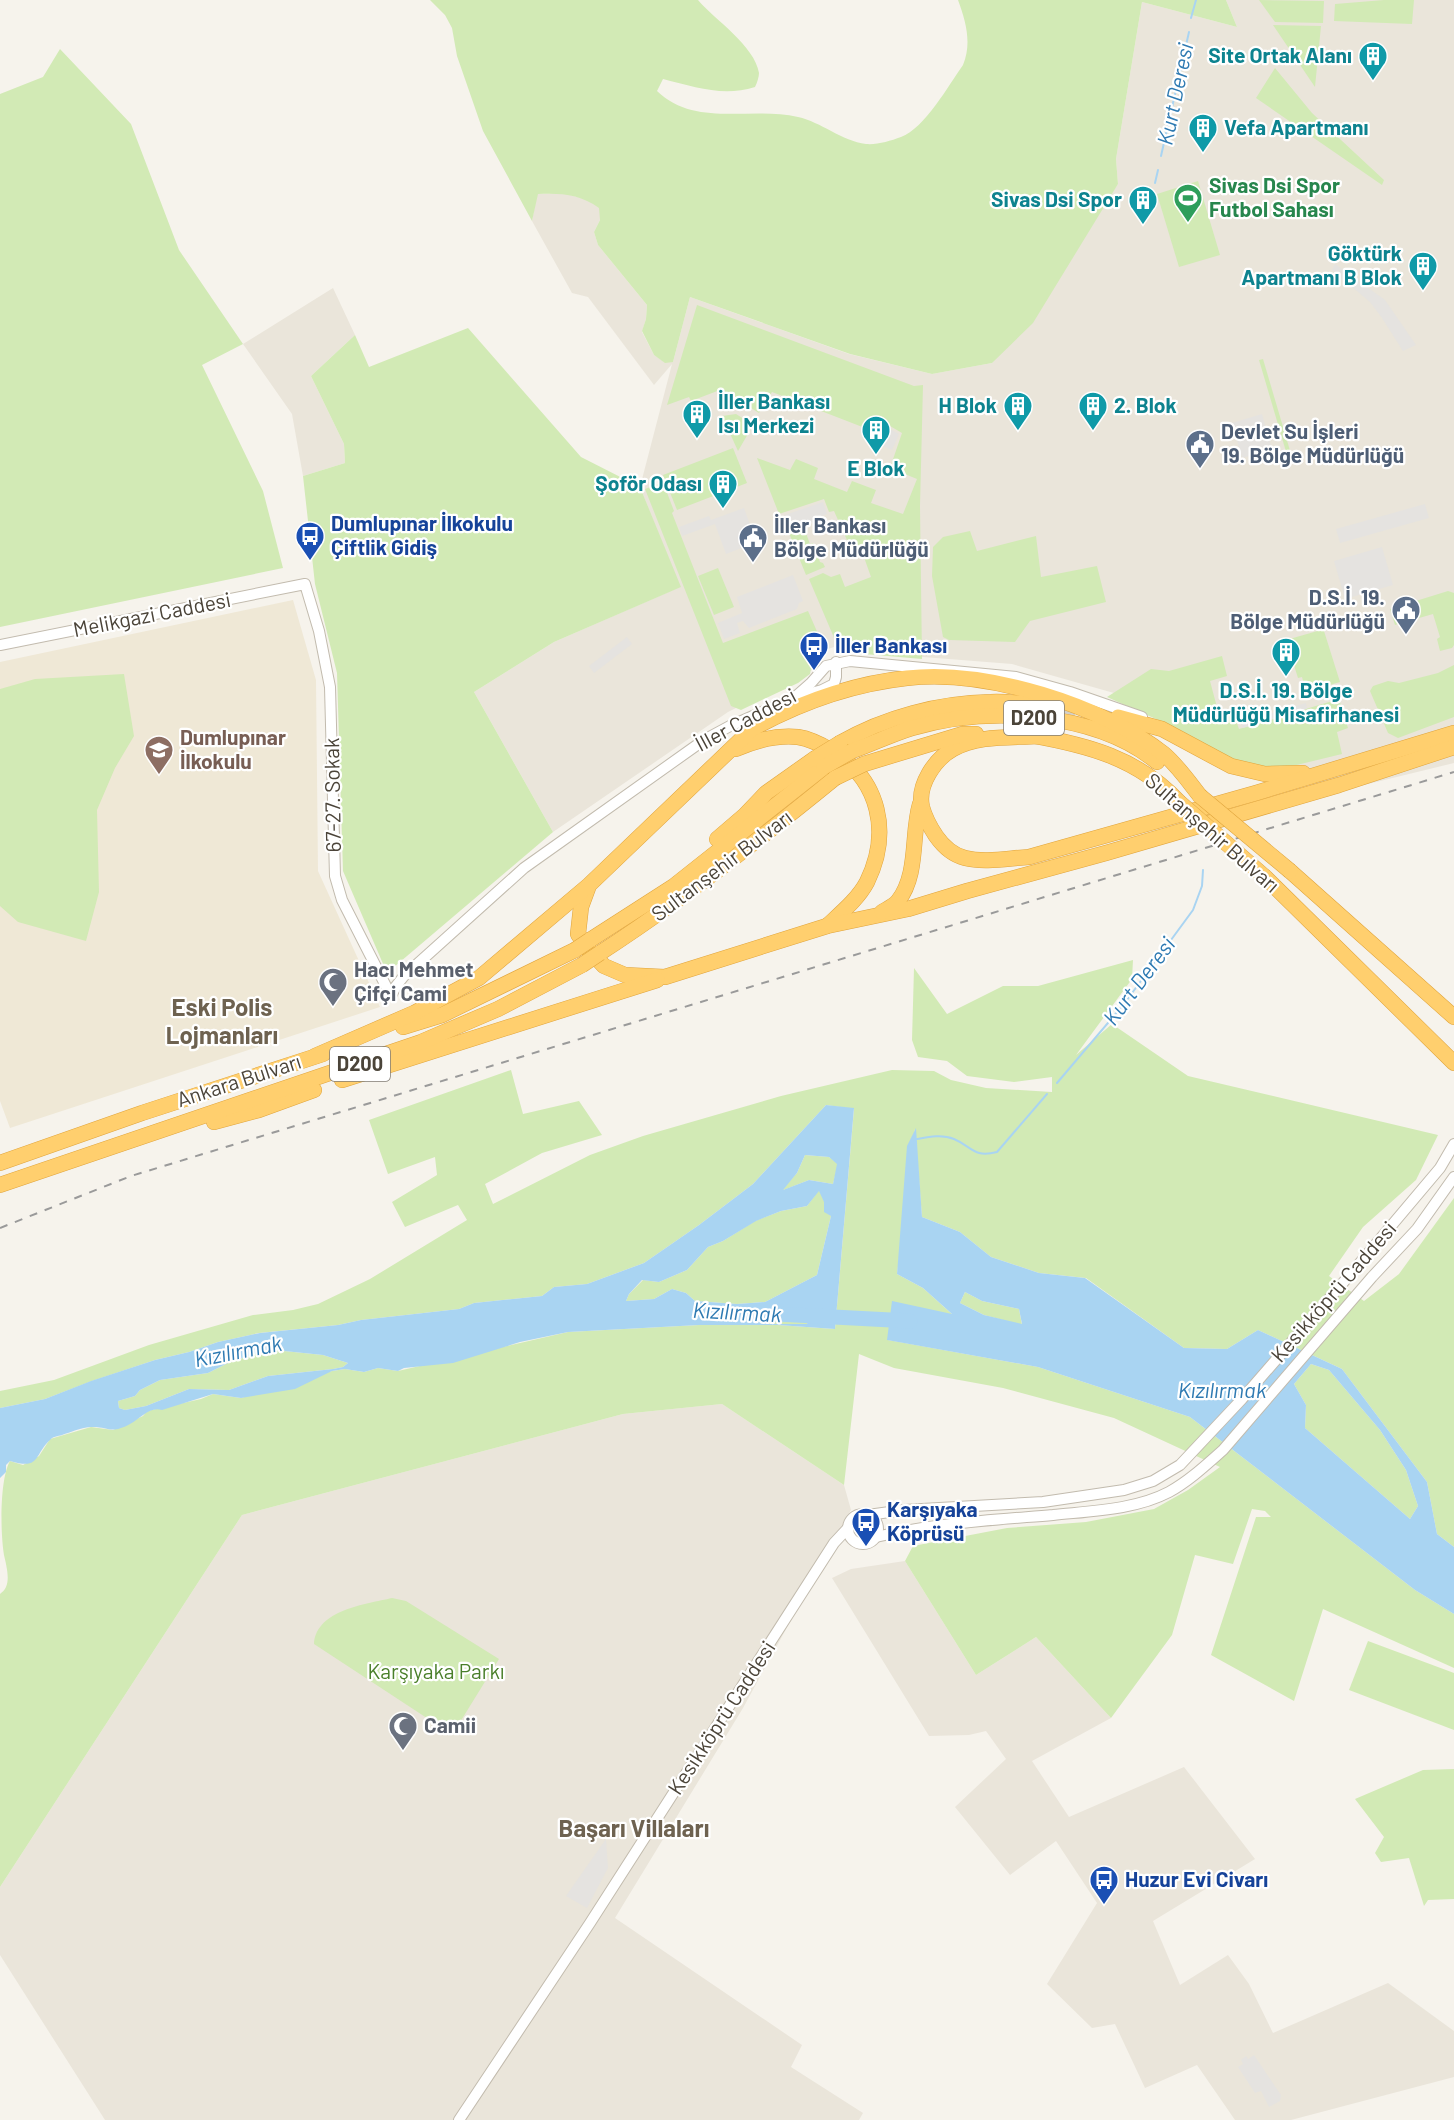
<svg xmlns="http://www.w3.org/2000/svg" width="1454" height="2120" viewBox="0 0 1454 2120" font-family="Barlow,sans-serif">
<rect width="100%" height="100%" fill="#f6f3ec"/>
<g fill="#eae5da">
<polygon points="1226,0 1454,0 1454,763 1327,794 1293,774 1128,697 1012,664 847,651 840,645 825,650 816,668 728,712 553,832 474,692 554,642 680,587 640,487 672,364 654,385 588,297 572,293 532,221 537,194 563,193 589,200 600,208 600,220 594,232 598,245 647,305 646,319 642,332 654,355 665,362 673,362 690,297 849,354 932,374 992,363 1118,184 1116,159 1142,2 1237,27"/>
<polygon points="333,288 355,335 311,376 344,444 345,463 303,476 292,414 243,344"/>
<polygon points="722,1404 844,1485 851,1510 743,1708 615,1918 802,2045 791,2067 863,2113 859,2120 105,2120 0,1955 0,1887 242,1515 623,1414"/>
<polygon points="905,1561 976,1675 1036,1637 1111,1718 1032,1761 1069,1817 1184,1767 1255,1859 1153,1921 1180,1985 1228,1955 1249,1984 1273,2033 1388,1983 1454,2031 1454,2077 1291,2120 1235,2120 1197,2065 1145,2088 1115,2024 1092,2028 1047,1984 1097,1903 1056,1841 1010,1875 955,1807 1006,1759 986,1731 969,1735 929,1736 832,1578 851,1569"/>
</g>
<polygon fill="#efe8d6" points="293,600 316,680 318,871 380,1007 10,1128 0,1101 0,662"/>
<g fill="#d2eab5">
<path d="M430,0H698C714,19 755,46 759,73C759,77 757,83 755,87C723,97 695,87 663,79L657,91C695,128 751,106 798,117C821,122 842,141 866,144C877,145 890,141 901,137C925,128 948,86 963,65C972,43 966,22 958,0H1226L1237,27L1142,2L1116,159L1118,184L1033,323L992,363L932,374L850,354L690,297L673,362L665,363L654,355L642,331L646,319L647,305L598,245L594,232L600,220L599,208C580,194 561,193 538,194L532,221L483,131L457,56L452,28L445,15Z"/>
<polygon points="1259,0 1324,1 1323,23 1275,22"/>
<polygon points="1384,0 1414,0 1412,24 1334,21 1335,4"/>
<polygon points="1273,25 1321,26 1315,87"/>
<polygon points="60,49 131,124 179,250 243,344 202,365 263,491 283,568 0,627 0,94 43,77"/>
<polygon points="1275,68 1312,113 1384,180 1382,185 1256,98"/>
<polygon points="1198,181 1220,255 1179,267 1157,194"/>
<polygon points="697,305 914,386 923,385 920,506 922,659 841,652 841,641 839,639 835,640 809,579 823,573 831,577 840,574 845,587 871,577 860,546 851,549 834,511 829,512 824,499 779,514 757,458 790,470 796,459 818,468 814,479 847,492 852,481 876,490 871,503 903,514 917,479 890,468 902,433 878,419 865,428 772,392 759,413 740,401 724,401 720,390 691,401 689,397 667,405"/>
<polygon points="468,328 581,457 640,487 681,587 554,642 474,692 553,832 387,973 343,871 337,673 315,584 303,476 345,463 344,444 311,376 355,335 369,367"/>
<polygon points="1263,359 1291,454 1287,455 1259,360"/>
<polygon points="736,414 750,423 752,427 738,451 722,416"/>
<polygon points="733,448 747,483 677,510 663,475"/>
<polygon points="663,482 674,511 672,513 723,643 808,611 823,645 820,654 813,658 810,674 798,683 741,710 731,706 645,489"/>
<polygon points="804,528 810,544 813,543 820,562 823,563 825,567 806,575 789,533"/>
<polygon points="970,531 977,551 1036,536 1041,577 1097,566 1106,602 1030,621 1015,642 949,640 943,637 932,576 933,547 943,537"/>
<polygon points="718,568 734,607 714,615 698,576"/>
<polygon points="1448,591 1454,593 1454,645 1452,648 1440,651 1437,639 1440,637 1433,614 1395,625 1390,609"/>
<polygon points="1321,630 1324,631 1340,682 1306,692 1302,677 1298,678 1286,640"/>
<polygon points="1222,656 1227,676 1210,681 1218,711 1223,709 1226,717 1234,715 1239,729 1339,699 1348,728 1337,732 1342,754 1276,770 1235,760 1178,729 1107,697 1151,669 1169,671"/>
<polygon points="1454,665 1454,717 1398,738 1388,733 1370,691 1373,686 1388,681 1399,683 1438,673"/>
<polygon points="124,674 134,736 115,768 97,810 99,892 86,941 18,922 0,906 0,689 35,679"/>
<path d="M1133,960L1132,979L1076,1055L1112,1024L1188,1076L1438,1135L1416,1180L1363,1227L1329,1276L1364,1301L1399,1274L1454,1198V1547L1437,1534L1427,1482L1342,1369L1258,1330L1227,1349L1184,1348L1086,1278L1039,1273L991,1257L960,1232L922,1217L915,1129L897,1274L923,1288L953,1315L888,1340L1038,1367L1190,1417L1415,1590L1454,1614V1668L1323,1609L1294,1701L1211,1655L1256,1517H1271L1265,1511L1252,1509L1233,1564L1195,1555L1172,1635L1111,1718L1036,1637L976,1675L905,1561L913,1546L1007,1528L1086,1522L1154,1509L1188,1490L1220,1467L1114,1418L1003,1388L894,1368L859,1354L844,1485L722,1404L623,1414L242,1515L0,1887V1594C2,1592 5,1590 6,1587C10,1578 6,1564 4,1555C0,1530 0,1478 10,1461L23,1465L39,1456L50,1439L91,1427L113,1430L143,1416L147,1411L201,1399L213,1394L241,1398L332,1371L345,1369L364,1372L378,1368L398,1371L568,1332L699,1325H775L762,1322L759,1311L794,1308L810,1313L807,1324L778,1325L835,1329L854,1109L826,1105L753,1184L699,1225L644,1263L587,1284L554,1287L542,1296L474,1303L459,1309L361,1320L338,1325L259,1333L218,1342L189,1352L155,1360L92,1381L45,1399L0,1408V1391L54,1380L149,1345L253,1315L293,1310L318,1304L370,1279L467,1220L458,1205L405,1227L392,1202L437,1175L435,1157L388,1174L369,1120L511,1070L523,1114L579,1101L602,1135L542,1153L485,1184L493,1204L590,1155L643,1136L781,1096L892,1070L934,1071L951,1080L986,1088L1052,1092V1077L1014,1082L967,1076L947,1061L918,1057L912,1040L914,968L947,1014L1003,986H1038Z"/>
<polygon points="805,1155 829,1157 838,1164 833,1184 809,1180 781,1191 797,1173"/>
<polygon points="819,1190 831,1216 817,1275 765,1302 737,1304 695,1301 686,1293 672,1289 654,1299 626,1301 629,1294 643,1280 659,1282 687,1270 708,1247 723,1241 755,1221 781,1211 807,1206"/>
<polygon points="965,1292 982,1301 1019,1309 1022,1325 984,1315 960,1303"/>
<polygon points="278,1349 284,1351 323,1355 348,1363 343,1367 333,1369 268,1376 229,1390 189,1389 146,1406 125,1410 119,1408 118,1401 135,1396 140,1390 160,1380 208,1373 230,1362 268,1350"/>
<polygon points="1311,1364 1329,1370 1380,1430 1406,1470 1418,1506 1410,1519 1305,1428 1306,1405 1294,1384"/>
<path d="M392,1598L406,1601L499,1659L457,1727L439,1726L314,1644C316,1610 366,1604 392,1598Z"/>
<polygon points="1368,1641 1454,1673 1454,1730 1349,1690"/>
<polygon points="1454,1769 1454,1899 1428,1900 1424,1906 1409,1858 1381,1862 1375,1853 1384,1837 1355,1799 1423,1770"/>
</g>
<g fill="#e5e3e0">
<polygon points="1335,264 1385,300 1416,345 1403,351 1382,318 1370,302 1332,270"/>
<polygon points="1262,414 1272,449 1242,458 1232,423"/>
<polygon points="877,422 899,434 892,450 864,438 867,431"/>
<polygon points="823,502 827,514 817,518 818,521 786,532 783,522 786,521 785,515"/>
<polygon points="1425,504 1429,518 1340,543 1336,529"/>
<polygon points="744,508 753,533 764,529 767,538 726,554 715,524 682,536 679,527 709,516 711,520"/>
<polygon points="1382,547 1393,585 1345,599 1334,561"/>
<polygon points="793,575 803,601 799,603 797,609 749,628 743,621 737,623 740,633 724,639 718,623 742,613 737,597"/>
<polygon points="627,637 632,644 594,673 589,666"/>
<polygon points="1306,703 1307,709 1243,728 1241,722"/>
<polygon points="606,1839 608,1868 587,1908 566,1896"/>
<polygon points="1254,2055 1281,2095 1280,2101 1269,2107 1261,2091 1255,2093 1238,2067 1243,2064 1241,2060 1246,2056 1248,2059"/>
</g>
<g fill="#a9d4f2" fill-rule="evenodd">
<path d="M826,1105L854,1108L835,1329L778,1325H699L568,1332L520,1342L453,1363L404,1368L398,1371L378,1368L364,1372L345,1369L332,1371L295,1389L241,1398L213,1394L162,1410C150,1406 141,1418 130,1424C110,1435 109,1426 90,1427C80,1428 71,1432 62,1435C58,1436 52,1437 50,1440C33,1456 41,1470 10,1461L6,1465V1472L0,1478V1408L45,1399L91,1381L155,1360L189,1352L218,1342L260,1333L338,1325L361,1320L459,1309L474,1303L542,1296L554,1287L587,1284L644,1263L699,1225L753,1184ZM805,1155L829,1157L837,1164L833,1184L809,1180L783,1190L797,1173ZM819,1191L824,1202V1212L831,1216L817,1275L765,1302L737,1304L695,1301L686,1293L672,1289L654,1299L626,1301L629,1294L642,1280L659,1282L687,1270L708,1247L723,1241L756,1221L781,1211L807,1206ZM782,1308H794L810,1313L807,1324H768L769,1320L761,1322L759,1311ZM278,1349L284,1351L323,1355L348,1363L343,1367L333,1369L268,1376L229,1390L189,1389L146,1406L125,1410L119,1408L118,1401L135,1396L140,1390L160,1380L208,1373L230,1362L268,1350Z"/>
<path d="M916,1128L922,1217L960,1232L991,1257L1039,1273L1085,1278L1184,1348L1227,1349L1258,1330L1342,1369L1427,1482L1437,1534L1454,1547V1614L1415,1590L1190,1417L1038,1367L887,1340L892,1301L952,1314L923,1288L897,1274L907,1146ZM965,1292L982,1301L1019,1309L1022,1324L984,1315L960,1303ZM1311,1364L1329,1370L1380,1430L1406,1470L1418,1506L1410,1519L1305,1428L1306,1405L1294,1384Z"/>
</g>
<g fill="none" stroke-linecap="round" stroke-linejoin="round">
<g stroke="#a9d4f2" stroke-width="2">
<polyline points="1191,18 1196,0"/>
<polyline points="1161,156 1189,32"/>
<polyline points="1155,183 1158,170"/>
<polyline points="1057,1083 1124,1004 1193,910 1202,886 1203,870"/>
<path d="M917,1139C928,1137 942,1134 954,1139C973,1147 973,1158 997,1152L1047,1094"/>
</g>
<polyline stroke="#a9d4f2" stroke-width="15" points="739,1312 910,1321"/>
<polyline stroke="#d4d0c8" stroke-width="15" stroke-dasharray="15 8" stroke-linecap="butt" points="1038,705 1077,711"/>
<g stroke="#c2bbae" stroke-width="12">
<g id="minor">
<polyline points="0,645 305,584 319,631 330,687 335,876 342,900 391,996"/>
<polyline points="797,697 822,690 834,684 836,677 836,662"/>
<polyline points="391,996 396,986 404,976 524,868 704,740 730,726 794,698 811,683 826,666 850,661 1016,677 1070,692 1142,717"/>
<circle cx="863" cy="1529" r="15"/>
<polyline points="868,1515 904,1510 1043,1502 1124,1490 1153,1481 1180,1465 1242,1399 1354,1270 1440,1168 1454,1144"/>
<path d="M876,1537C934,1523 993,1520 1053,1515C1090,1511 1135,1510 1169,1492C1189,1481 1206,1465 1223,1450L1372,1277L1417,1229L1454,1177"/>
<polyline points="459,2120 590,1923 834,1543 848,1528"/>
</g>
</g>
<g stroke="#e0a43c" stroke-width="16">
<g id="highway">
<polyline points="1118,717 1162,729 1231,766 1265,774 1303,773"/>
<path d="M1030,735C1087,745 1138,758 1179,802"/>
<path d="M1039,736C1010,738 978,735 953,749C935,759 917,785 922,807C925,818 930,827 936,836C943,846 953,855 965,858C985,863 1009,858 1029,857L1256,793L1454,733"/>
<path d="M840,743C885,717 939,703 991,702C1007,701 1023,704 1038,705"/>
<path d="M736,749C756,740 777,735 798,737C811,739 822,745 832,751C880,780 891,833 867,882C858,899 841,913 827,926"/>
<path d="M852,751C872,744 892,734 912,728C988,706 1094,711 1157,762"/>
<polyline points="864,764 963,734 976,734"/>
<polyline points="717,839 745,815 766,793 814,759"/>
<polyline points="1290,871 1454,1017"/>
<polyline points="1265,877 1454,1063"/>
<polyline points="588,888 581,907 578,934 588,949 604,966 625,975 665,977 827,926 908,909 967,891 1106,853 1339,785 1454,747"/>
<path d="M882,912C887,909 894,906 898,901C919,874 911,834 920,804"/>
<polyline points="590,940 674,886 824,767"/>
<path d="M600,953C682,900 759,840 835,778"/>
<polyline points="403,1027 442,1015 575,950"/>
<path d="M315,1056L414,1013L479,978L589,885L752,729C801,702 852,684 907,678C986,669 1102,705 1164,754C1178,766 1189,782 1200,796"/>
<polyline points="342,1080 657,980"/>
<polyline points="214,1122 259,1110 314,1090"/>
<polyline points="0,1163 142,1113 323,1054"/>
<polyline points="0,1185 421,1042 498,1009 582,965"/>
</g>
</g>
<use href="#minor" stroke="#fff" stroke-width="10"/>
<use href="#highway" stroke="#ffcf6e" stroke-width="15"/>
<polyline stroke="#9a9a9a" stroke-width="2" stroke-dasharray="8 8" stroke-linecap="butt" points="0,1228 131,1176 1454,772"/>
<g stroke="#e0a43c" stroke-width="16" stroke-linecap="butt">
<g id="highway-bridge">
<polyline points="814,759 840,743"/>
<polyline points="824,767 852,751"/>
<polyline points="835,778 864,764"/>
<polyline points="1200,796 1290,871"/>
<polyline points="1179,802 1265,877"/>
<polyline points="575,950 590,940"/>
<polyline points="582,965 600,953"/>
</g>
</g>
<use href="#highway-bridge" stroke="#ffcf6e" stroke-width="15"/>
</g>
<defs>
<g id="building-pin" transform="scale(1.5)"><path d="M0 17L-7.5 6A9.5 9.5 0 1 1 7.5 6Z" fill="#0f9aa8" stroke="#fff"/><path d="M-4-6H4V6H1V3H-1V6H-4ZM-2.5-4.3h1.7v1.8h-1.7ZM.8-4.3h1.7v1.8H.8ZM-2.5-1h1.7V.8h-1.7ZM.8-1h1.7V.8H.8Z" fill="#fff"/></g>
<g id="stadium-pin" transform="scale(1.5)"><path d="M0 17L-7.5 6A9.5 9.5 0 1 1 7.5 6Z" fill="#2e9e5b" stroke="#fff"/><path d="M0-5a6.5 5 0 1 0 0 10a6.5 5 0 1 0 0-10ZM-3.5-1.8h7v3.6h-7Z" fill="#fff"/></g>
<g id="civic-pin" transform="scale(1.5)"><path d="M0 17L-7.5 6A9.5 9.5 0 1 1 7.5 6Z" fill="#5c6f8a" stroke="#fff"/><path d="M-.6-6.5H3V-4.5H.6V-3L4-1V1h2V6H-6V1h2V-1L-.6-3ZM-1.2 2.5V6h2.4V2.5Z" fill="#fff"/></g>
<g id="bus-pin" transform="scale(1.5)"><path d="M0 17L-7.5 6A9.5 9.5 0 1 1 7.5 6Z" fill="#1a4fb4" stroke="#fff"/><path d="M-5-6H5V4H4V6H2V4H-2V6H-4V4H-5ZM-3.5-4V0h7V-4ZM-3.5 1.2v1.5H-2V1.2ZM2 1.2v1.5H3.5V1.2Z" fill="#fff"/></g>
<g id="school-pin" transform="scale(1.5)"><path d="M0 17L-7.5 6A9.5 9.5 0 1 1 7.5 6Z" fill="#8d6e63" stroke="#fff"/><path d="M0-5L7-2L0 1L-7-2ZM-4 1L0 2.5L4 1V4Q0 6-4 4Z" fill="#fff"/></g>
<g id="mosque-pin" transform="scale(1.5)"><path d="M0 17L-7.5 6A9.5 9.5 0 1 1 7.5 6Z" fill="#6b7280" stroke="#fff"/><path d="M3.5-4.9A6 6 0 1 0 3.5 4.9A5 5 0 1 1 3.5-4.9Z" fill="#fff"/></g>
</defs>
<g fill-rule="evenodd">
<use href="#building-pin" x="1373" y="56"/>
<use href="#building-pin" x="1203" y="128"/>
<use href="#stadium-pin" x="1188" y="198"/>
<use href="#building-pin" x="1143" y="200"/>
<use href="#building-pin" x="1423" y="266"/>
<use href="#building-pin" x="1018" y="406"/>
<use href="#building-pin" x="1093" y="406"/>
<use href="#building-pin" x="697" y="414"/>
<use href="#building-pin" x="876" y="430"/>
<use href="#civic-pin" x="1200" y="444"/>
<use href="#building-pin" x="723" y="484"/>
<use href="#bus-pin" x="310" y="536"/>
<use href="#civic-pin" x="753" y="538"/>
<use href="#civic-pin" x="1406" y="610"/>
<use href="#bus-pin" x="814" y="646"/>
<use href="#building-pin" x="1286" y="652"/>
<use href="#school-pin" x="159" y="750"/>
<use href="#mosque-pin" x="333" y="982"/>
<use href="#bus-pin" x="866" y="1522"/>
<use href="#mosque-pin" x="403" y="1726"/>
<use href="#bus-pin" x="1104" y="1880"/>
</g>
<g text-anchor="middle" stroke-width="4.5" stroke-linejoin="round" paint-order="stroke">
<g fill="#fff" stroke="#817c74" stroke-width="1.5">
<rect x="1004" y="701" width="60" height="34" rx="4.5"/>
<rect x="330" y="1047" width="60" height="34" rx="4.5"/>
</g>
<g font-size="20" font-weight="bold" fill="#4b4439">
<text x="1034" y="725">D200</text>
<text x="360" y="1071">D200</text>
</g>
<g font-size="21" font-weight="bold" fill="#0d838f" stroke="#fff" text-anchor="end">
<text x="1352" y="63">Site Ortak Alanı</text>
<text x="1224" y="135" text-anchor="start">Vefa Apartmanı</text>
<text x="1122" y="207">Sivas Dsi Spor</text>
<text x="1402" y="261">Göktürk<tspan x="1402" dy="24">Apartmanı B Blok</tspan></text>
<text x="718" y="409" text-anchor="start">İller Bankası<tspan x="718" dy="24">Isı Merkezi</tspan></text>
<text x="997" y="413">H Blok</text>
<text x="1114" y="413" text-anchor="start">2. Blok</text>
<text x="876" y="476" text-anchor="middle">E Blok</text>
<text x="702" y="491">Şoför Odası</text>
<text x="1286" y="698" text-anchor="middle">D.S.İ. 19. Bölge<tspan x="1286" dy="24">Müdürlüğü Misafirhanesi</tspan></text>
</g>
<g font-size="21" font-weight="bold" fill="#27864d" stroke="#fff" text-anchor="start">
<text x="1209" y="193">Sivas Dsi Spor<tspan x="1209" dy="24">Futbol Sahası</tspan></text>
</g>
<g font-size="21" font-weight="bold" fill="#4e5e75" stroke="#fff" text-anchor="start">
<text x="1221" y="439">Devlet Su İşleri<tspan x="1221" dy="24">19. Bölge Müdürlüğü</tspan></text>
<text x="774" y="533">İller Bankası<tspan x="774" dy="24">Bölge Müdürlüğü</tspan></text>
<text x="1385" y="605" text-anchor="end">D.S.İ. 19.<tspan x="1385" dy="24">Bölge Müdürlüğü</tspan></text>
</g>
<g font-size="21" font-weight="bold" fill="#164399" stroke="#fff" text-anchor="start">
<text x="331" y="531">Dumlupınar İlkokulu<tspan x="331" dy="24">Çiftlik Gidiş</tspan></text>
<text x="835" y="653">İller Bankası</text>
<text x="887" y="1517">Karşıyaka<tspan x="887" dy="24">Köprüsü</tspan></text>
<text x="1125" y="1887">Huzur Evi Civarı</text>
</g>
<g font-size="21" fill="#4b4439" stroke="#fff">
<text transform="translate(152 615) rotate(-11)" y="7">Melikgazi Caddesi</text>
<text transform="translate(746 720) rotate(-28)" y="7">İller Caddesi</text>
<text transform="translate(333 795) rotate(-91)" y="7">67-27. Sokak</text>
<text transform="translate(1212 833) rotate(41)" y="7">Sultanşehir Bulvarı</text>
<text transform="translate(722 866) rotate(-37)" y="7">Sultanşehir Bulvarı</text>
<text transform="translate(239 1081) rotate(-18)" y="7">Ankara Bulvarı</text>
<text transform="translate(1334 1292) rotate(-49)" y="7">Kesikköprü Caddesi</text>
<text transform="translate(722 1718) rotate(-57)" y="7">Kesikköprü Caddesi</text>
</g>
<g font-size="21" font-weight="bold" fill="#785e54" stroke="#fff" text-anchor="start">
<text x="180" y="745">Dumlupınar<tspan x="180" dy="24">İlkokulu</tspan></text>
</g>
<g font-size="21" font-weight="bold" fill="#5b616d" stroke="#fff" text-anchor="start">
<text x="354" y="977">Hacı Mehmet<tspan x="354" dy="24">Çifçi Cami</tspan></text>
<text x="424" y="1733">Camii</text>
</g>
<g font-size="21" fill="#4a7f2a" stroke="#fff">
<text x="436" y="1679">Karşıyaka Parkı</text>
</g>
<g font-size="22" font-style="italic" fill="#2e7ab2" stroke="#fff">
<text transform="translate(1175 94) rotate(-78)" y="8">Kurt Deresi</text>
<text transform="translate(1139 981) rotate(-53)" y="8">Kurt Deresi</text>
<text transform="translate(737 1312) rotate(3)" y="8">Kızılırmak</text>
<text transform="translate(238 1351) rotate(-11)" y="8">Kızılırmak</text>
<text x="1222" y="1398">Kızılırmak</text>
</g>
<g font-size="24" font-weight="bold" fill="#6e6250" stroke="#fff">
<text x="222" y="1016">Eski Polis<tspan x="222" dy="28">Lojmanları</tspan></text>
<text x="634" y="1837">Başarı Villaları</text>
</g>
</g>
</svg>
